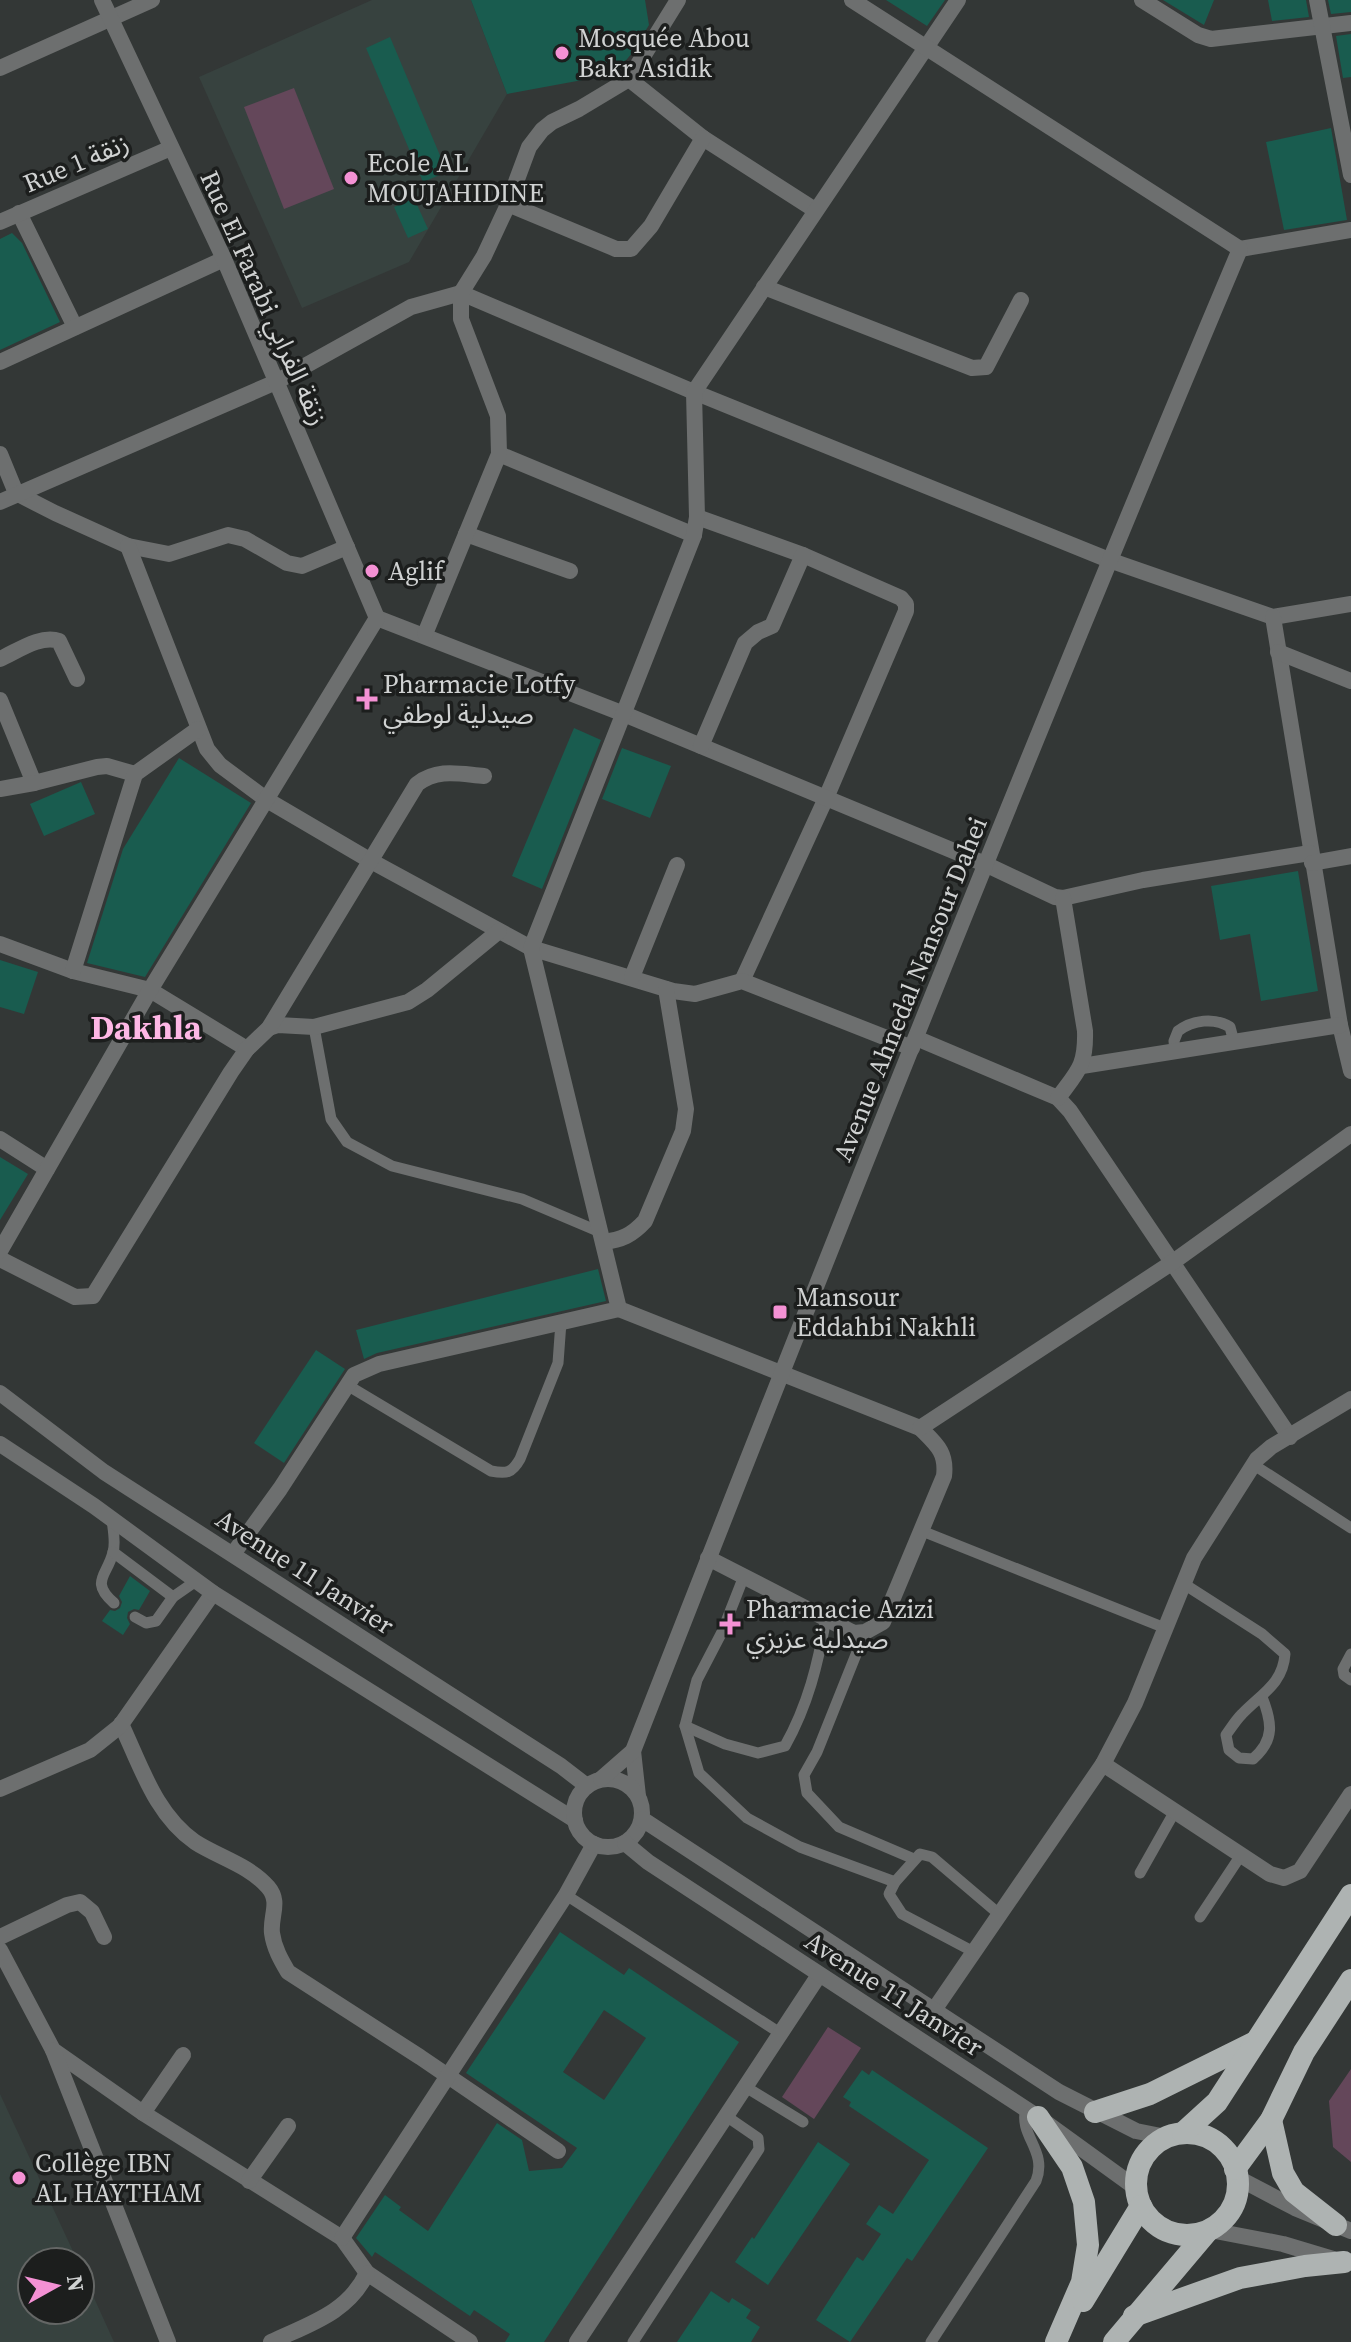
<svg xmlns="http://www.w3.org/2000/svg" width="1351" height="2342" viewBox="0 0 1351 2342" font-family="'Source Serif 4','Noto Sans Arabic',serif">
<rect width="100%" height="100%" fill="#333736"/>
<g fill="#37423f">
<polygon points="372,0 471,0 507,94 409,262 302,308 199,77"/>
<polygon points="0,2094 78,2262 32,2262 32,2310 80,2310 80,2267 114,2342 0,2342"/>
</g>
<g fill="#64475a">
<polygon points="294,88 334,189 284,209 244,107"/>
<polygon points="828,2027 861,2048 814,2119 782,2097"/>
<polygon points="1351,2069 1351,2162 1333,2147 1329,2101"/>
</g>
<g fill="#195c4f" fill-rule="evenodd">
<polygon points="471,0 645,0 649,25 632,53 615,74 507,94"/>
<polygon points="886,0 945,0 927,26"/>
<polygon points="1163,0 1214,0 1204,25"/>
<polygon points="1268,0 1306,0 1309,17 1272,21"/>
<polygon points="1328,0 1351,0 1351,12 1331,14"/>
<polygon points="1351,34 1351,77 1343,78 1336,36"/>
<polygon points="390,37 447,172 423,182 366,48"/>
<polygon points="1331,128 1347,220 1284,230 1266,142"/>
<polygon points="414,198 428,229 408,238 394,207"/>
<polygon points="12,233 22,243 60,322 0,350 0,239"/>
<polygon points="574,728 601,740 542,889 512,876"/>
<polygon points="622,748 671,766 650,818 602,799"/>
<polygon points="179,758 251,803 145,977 87,963 123,849"/>
<polygon points="81,782 95,814 44,836 30,804"/>
<polygon points="1298,871 1318,991 1261,1001 1250,934 1220,940 1211,886"/>
<polygon points="0,960 38,972 24,1014 0,1007"/>
<polygon points="0,1157 28,1174 0,1220"/>
<polygon points="598,1269 606,1301 377,1353 364,1359 356,1330"/>
<polygon points="316,1350 345,1369 284,1463 254,1443"/>
<polygon points="130,1576 150,1591 139,1610 134,1609 128,1612 127,1618 130,1624 123,1635 102,1621 110,1610 115,1611 120,1608 122,1602 119,1596"/>
<path d="M560,1932L624,1975L629,1968L739,2042L544,2342H505L510,2334L474,2310L470,2316L375,2252L372,2257L356,2238L385,2195L401,2207L399,2210L428,2231L497,2123L522,2140L529,2171L562,2168L577,2148L466,2073ZM604,2010L646,2038L604,2100L563,2072Z"/>
<polygon points="862,2070 869,2075 872,2070 988,2148 912,2261 907,2258 850,2342 816,2320 857,2257 863,2261 881,2234 866,2224 879,2205 893,2214 929,2160 849,2106 851,2102 843,2097"/>
<polygon points="818,2142 850,2164 768,2285 735,2262 752,2237 754,2239"/>
<polygon points="711,2291 729,2303 732,2298 751,2310 746,2318 760,2327 751,2342 677,2342"/>
</g>
<g fill="none" stroke-linecap="round" stroke-linejoin="round">
<g stroke="#6d6f6f" stroke-width="11">
<polyline points="314,1027 331,1119 347,1142 392,1166 522,1199 600,1232"/>
<path d="M1175,1051L1174,1041L1178,1031C1193,1020 1214,1017 1230,1027L1234,1042"/>
<path d="M347,1385L491,1471C507,1474 512,1473 520,1459L558,1363L561,1322"/>
<polyline points="1254,1465 1351,1528"/>
<path d="M112,1520C113,1529 116,1543 113,1552C108,1575 89,1581 114,1603"/>
<polyline points="922,1531 1165,1628"/>
<polyline points="113,1552 173,1597"/>
<polyline points="744,1576 722,1632 697,1680 685,1726 699,1773 747,1818 800,1847 895,1882"/>
<path d="M1184,1584L1262,1634L1285,1654C1283,1684 1261,1694 1242,1714C1236,1720 1231,1728 1226,1735L1229,1750L1239,1758L1253,1759C1275,1740 1272,1722 1262,1697"/>
<polyline points="135,1617 146,1623 156,1621 173,1597 196,1581"/>
<polyline points="865,1632 817,1752 804,1775 807,1793 839,1827 914,1859"/>
<polyline points="1351,1654 1343,1669 1344,1675 1351,1680"/>
<path d="M685,1726L725,1744L758,1753L785,1746C808,1705 818,1664 826,1618"/>
<polyline points="1140,1873 1175,1811"/>
<polyline points="566,1895 780,2033"/>
<polyline points="1200,1917 1241,1855"/>
<polyline points="974,1952 902,1914 889,1894 895,1882 920,1854 932,1857 999,1914"/>
<polyline points="744,2086 803,2122"/>
<polyline points="633,2342 759,2149 758,2138 726,2116"/>
<path d="M931,2342L1036,2181C1048,2150 1018,2136 1026,2108"/>
</g>
<g stroke="#6d6f6f" stroke-width="16">
<polyline points="1142,0 1198,35 1211,39 1351,23"/>
<polyline points="1317,0 1351,175"/>
<polyline points="629,79 703,138 815,210"/>
<polyline points="508,204 616,249 631,249 651,226 703,138"/>
<polyline points="19,213 75,327"/>
<polyline points="0,222 171,148"/>
<polyline points="1240,249 1351,230"/>
<polyline points="764,287 972,368 986,367 1021,300"/>
<polyline points="0,362 224,259"/>
<polyline points="0,454 16,493 55,513 128,546 169,554 228,535 245,539 287,563 302,566 347,547"/>
<polyline points="499,454 694,535"/>
<polyline points="0,502 276,382 411,307 461,293 694,392 1109,560 1273,617 1351,604"/>
<polyline points="697,517 803,555 901,598 906,604 906,611 826,798 742,981"/>
<polyline points="466,534 570,571"/>
<polyline points="128,546 207,749 220,765 267,800 371,861 531,948 673,991 695,994 742,981 912,1048"/>
<polyline points="1273,617 1340,1025 1351,1071"/>
<polyline points="377,618 624,714 985,864 1055,897 1063,898 1143,880 1310,853"/>
<polyline points="425,634 499,454 498,416 461,319 461,293 484,256 506,209 529,147 542,130 552,122 579,109 629,79 678,0"/>
<polyline points="1278,652 1351,681"/>
<path d="M0,659C16,652 41,634 59,641L77,679"/>
<polyline points="0,700 34,783 97,767 107,766 135,774"/>
<polyline points="701,746 745,643 758,632 772,626 803,555"/>
<polyline points="0,789 34,783"/>
<polyline points="1312,863 1351,856"/>
<polyline points="0,944 73,971 150,990 247,1049"/>
<polyline points="73,971 135,774 198,729"/>
<polyline points="632,977 677,865"/>
<polyline points="269,1028 278,1025 314,1027 408,1002 427,990 499,931"/>
<polyline points="916,1038 1058,1098 1070,1111 1290,1437"/>
<polyline points="1082,1066 1340,1025"/>
<path d="M1058,1098C1078,1071 1086,1066 1085,1031L1063,898"/>
<polyline points="0,1139 47,1169"/>
<path d="M603,1242C622,1240 632,1235 645,1221L683,1131L686,1109L666,989"/>
<path d="M0,1259L75,1297L93,1296L231,1072L247,1049L269,1028L417,784C438,768 459,774 484,776"/>
<path d="M619,1309L920,1428C936,1444 947,1452 944,1476L883,1622L865,1632L854,1633L708,1558"/>
<polyline points="920,1428 1173,1262 1351,1134"/>
<polyline points="233,1554 280,1489 354,1375 379,1364 619,1309 531,948 694,535 697,517 694,392 958,0"/>
<path d="M121,1724C141,1766 155,1814 195,1842C218,1857 249,1865 268,1887C281,1902 270,1916 272,1933C274,1948 281,1960 288,1972L420,2057L558,2151"/>
<polyline points="1103,1764 1270,1874 1284,1878 1300,1871 1351,1794"/>
<polyline points="0,1789 90,1750 120,1726 213,1593"/>
<polyline points="0,1937 67,1905 80,1902 92,1912 104,1937"/>
<polyline points="0,1950 53,2050 143,2113 342,2238 367,2273 470,2342"/>
<polyline points="934,2010 1103,1764 1135,1703 1194,1558 1257,1459 1271,1447 1351,1399"/>
<polyline points="53,2050 168,2342"/>
<polyline points="143,2113 183,2055"/>
<polyline points="1238,2178 1295,2208 1351,2231"/>
<polyline points="249,2181 288,2126"/>
<polyline points="1210,2230 1283,2244 1333,2259"/>
<polyline points="342,2238 566,1895 594,1844"/>
<path d="M271,2342C309,2324 348,2313 367,2273"/>
<polyline points="577,2342 819,1975"/>
</g>
<g stroke="#6d6f6f" stroke-width="16">
<polyline points="0,68 152,0"/>
<polyline points="0,1251 150,990 377,618 224,259 102,0"/>
<polyline points="0,1393 104,1472 561,1766 587,1786"/>
<polyline points="0,1444 94,1506 213,1593 575,1820"/>
<polyline points="633,1751 638,1796"/>
<circle cx="608" cy="1813" r="34"/>
<path d="M601,1779L633,1751C830,1248 1030,746 1240,249L852,0"/>
<polyline points="642,1819 1059,2092 1136,2131 1166,2137"/>
<polyline points="625,1843 648,1862 1038,2117 1136,2188"/>
</g>
<g stroke="#aeb3b2" stroke-width="22">
<polyline points="1095,2112 1150,2094 1253,2043"/>
<polyline points="1038,2117 1072,2167 1084,2202 1088,2245 1082,2282 1056,2342"/>
<polyline points="1271,2120 1283,2173 1294,2192 1336,2225"/>
<circle cx="1187" cy="2184" r="51"/>
<polyline points="1183,2133 1217,2102 1351,1895"/>
<polyline points="1235,2169 1271,2120 1304,2052 1351,1980"/>
<polyline points="1083,2301 1141,2206"/>
<polyline points="1134,2316 1240,2278 1305,2266 1344,2262"/>
<polyline points="1114,2342 1207,2232"/>
</g>
</g>
<g fill="#f491d4" stroke="#1c1e1d" stroke-width="3">
<circle cx="562" cy="53" r="8"/>
<circle cx="351" cy="178" r="8"/>
<circle cx="372" cy="571" r="8"/>
<path d="M363 687h8v8h8v8h-8v8h-8v-8h-8v-8h8z"/>
<rect x="772" y="1304" width="16" height="16" rx="4"/>
<path d="M726 1612h8v8h8v8h-8v8h-8v-8h-8v-8h8z"/>
<circle cx="19" cy="2178" r="8"/>
</g>
<g text-anchor="middle" stroke-width="7" stroke-linejoin="round" paint-order="stroke">
<g font-size="26" fill="#d0d2d2" stroke="#1c1e1d" text-anchor="start">
<text x="578" y="47">Mosquée Abou<tspan x="578" dy="30">Bakr Asidik</tspan></text>
<text x="367" y="172">Ecole AL<tspan x="367" dy="30">MOUJAHIDINE</tspan></text>
<text x="388" y="580">Aglif</text>
<text x="383" y="693">Pharmacie Lotfy<tspan x="383" dy="30">صيدلية لوطفي</tspan></text>
<text x="796" y="1306">Mansour<tspan x="796" dy="30">Eddahbi Nakhli</tspan></text>
<text x="746" y="1618">Pharmacie Azizi<tspan x="746" dy="30">صيدلية عزيزي</tspan></text>
<text x="35" y="2172">Collège IBN<tspan x="35" dy="30">AL HAYTHAM</tspan></text>
</g>
<g font-size="26" fill="#d0d2d2" stroke="#1c1e1d">
<text transform="translate(76 163) rotate(-23)" y="9">Rue 1 زنقة</text>
<text transform="translate(264 298) rotate(66)" y="9">Rue El Farabi زنقة الفرابي</text>
<text transform="translate(910 989) rotate(-68)" y="9">Avenue Ahnedal Nansour Dahei</text>
<text transform="translate(305 1572) rotate(33)" y="9">Avenue 11 Janvier</text>
<text transform="translate(894 1994) rotate(33)" y="9">Avenue 11 Janvier</text>
</g>
<g font-size="34" font-weight="bold" fill="#feb7e5" stroke="#1c1e1d">
<text x="146" y="1039">Dakhla</text>
</g>
</g>
<g transform="translate(56 2286) rotate(82)"><circle r="38" fill="#1c1e1d" stroke="#646665" stroke-width="2"/>
<path d="M0-6L14 30L0 20L-14 30Z" fill="#f491d4"/>
<text y="-12" font-size="22" font-weight="bold" text-anchor="middle" fill="#d0d2d2">N</text>
</g>
</svg>
